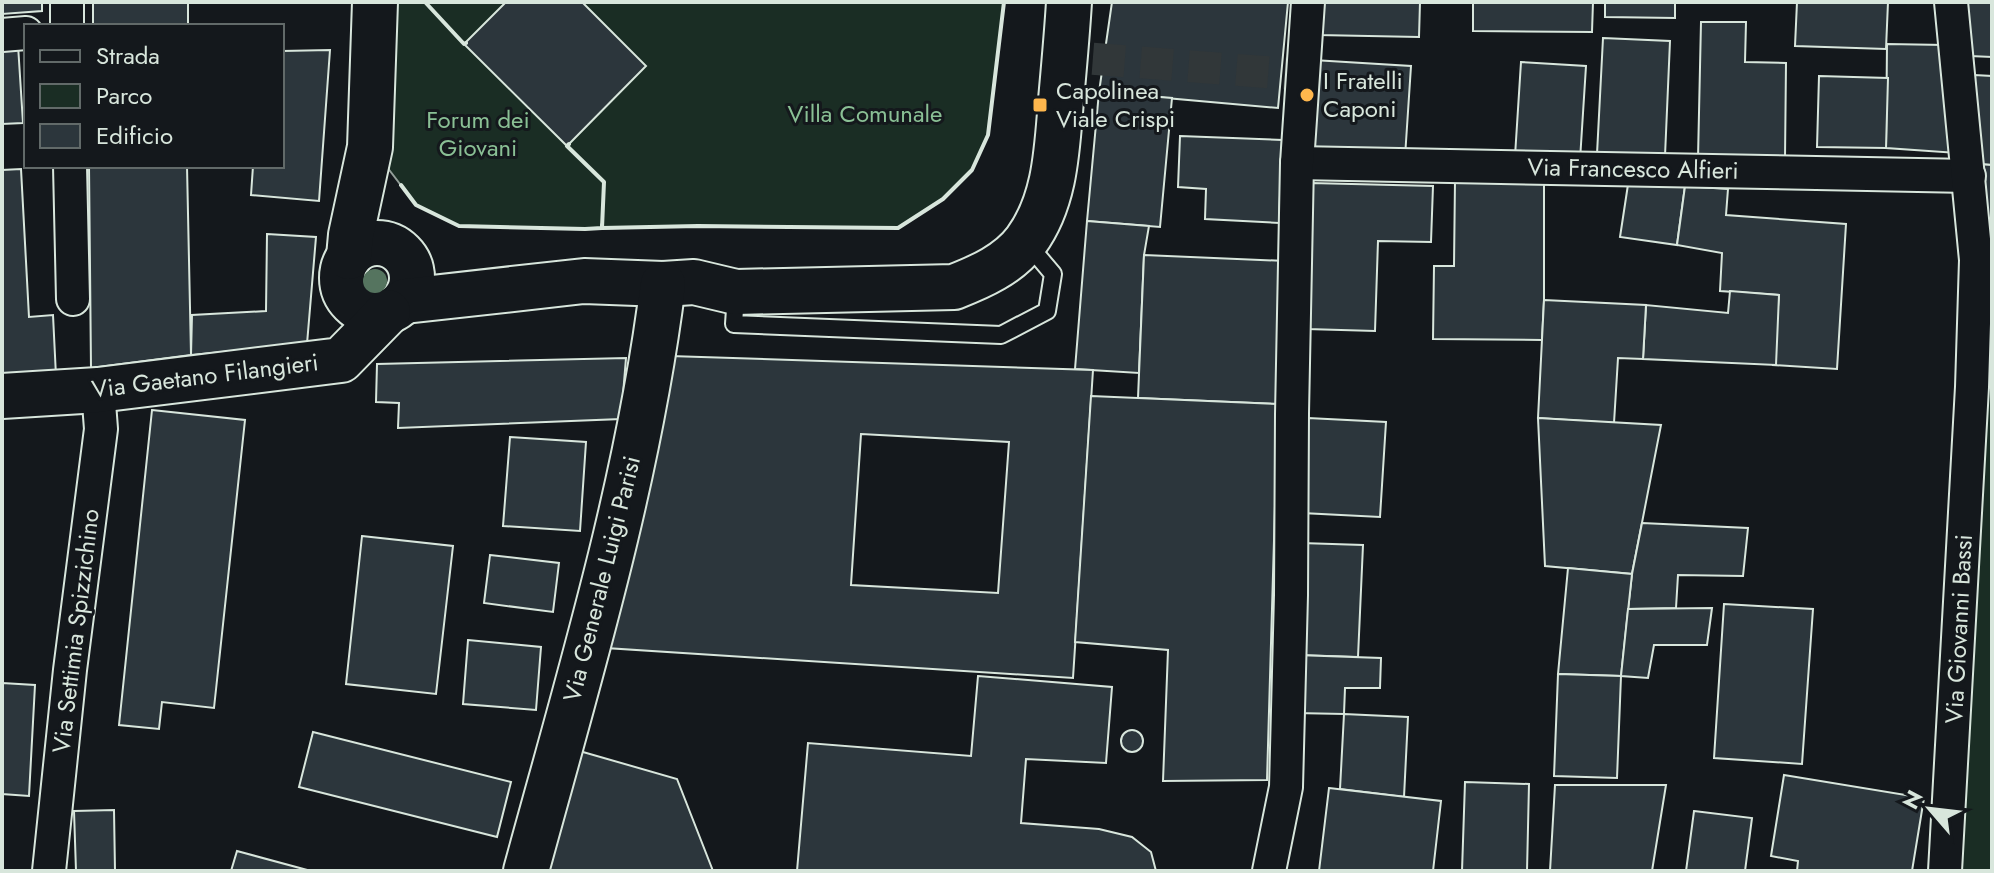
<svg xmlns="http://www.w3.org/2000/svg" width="1994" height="873" viewBox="0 0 1994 873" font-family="Jost,sans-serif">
<rect width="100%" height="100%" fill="#14181c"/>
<g fill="#1a2d24" stroke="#939e99" stroke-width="2">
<polygon points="393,2 1004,2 988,135 972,170 943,199 898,228 698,226 585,229 459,226 416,205 387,167"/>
<polygon points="1972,387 1992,388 1992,871 1945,871"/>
</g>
<g fill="#2c363c" stroke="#d8e6dc" stroke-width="2" fill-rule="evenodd">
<polygon points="2,2 42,2 42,11 2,14"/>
<polygon points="93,2 188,2 188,26 93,25"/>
<polygon points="506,2 582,2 646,66 567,146 464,44"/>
<polygon points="1112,2 1288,2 1278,108 1099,92"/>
<polygon points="1319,2 1420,2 1419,37 1318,35"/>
<polygon points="1473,2 1593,2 1592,32 1473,31"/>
<polygon points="1605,2 1675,2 1675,18 1605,17"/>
<polygon points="1797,2 1888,2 1886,49 1795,46"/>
<polygon points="1965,2 1992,2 1992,57 1970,56"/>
<polygon points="1701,22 1746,22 1745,62 1786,63 1785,159 1698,158"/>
<polygon points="1603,38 1670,41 1665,156 1597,154"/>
<polygon points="1887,44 1945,45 1957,153 1886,148"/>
<polygon points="18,45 23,123 2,124 2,46"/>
<polygon points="330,50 319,201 251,195 253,166 282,166 282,51"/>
<polygon points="1313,60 1411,66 1405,157 1308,152"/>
<polygon points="1521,62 1586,66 1580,160 1515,156"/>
<polygon points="1974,75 1992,76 1992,165 1977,164"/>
<polygon points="1819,76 1888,78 1886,148 1817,147"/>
<polygon points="1099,92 1172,98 1160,227 1087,221"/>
<polygon points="1180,136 1282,140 1279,223 1205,219 1206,189 1178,187"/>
<polygon points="1977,164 1992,165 1992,260 1982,260"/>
<polygon points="89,166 187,166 191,355 91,368"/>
<polygon points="21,169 29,317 53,315 56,376 2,379 2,170"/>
<polygon points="1629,178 1685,186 1677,245 1620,237"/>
<polygon points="1455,180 1544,181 1544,300 1542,340 1433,339 1434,266 1454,266"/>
<polygon points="1311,183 1433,186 1431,242 1378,241 1375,331 1307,329"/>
<polygon points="1685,186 1728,189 1726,215 1846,224 1837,369 1773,365 1779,295 1720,291 1722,253 1677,245"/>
<polygon points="1087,221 1149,226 1144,255 1139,373 1075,369"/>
<polygon points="267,234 316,237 307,344 191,355 192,315 266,311"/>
<polygon points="1144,255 1285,261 1278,404 1138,398"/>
<polygon points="1982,260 1992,260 1992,375 1983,373"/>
<polygon points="1730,291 1779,295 1776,365 1643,359 1646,305 1728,313"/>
<polygon points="1544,300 1646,305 1643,359 1618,358 1614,423 1538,418"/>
<path d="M670,356L1093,370L1073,678L606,648ZM861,434L1009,442L998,593L851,585Z"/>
<polygon points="626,358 621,419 398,428 399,403 376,402 377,364"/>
<polygon points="1091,396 1278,404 1267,780 1163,781 1168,650 1075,642"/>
<polygon points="152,410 245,420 214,708 162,702 159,729 119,725"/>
<polygon points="1308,418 1386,422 1380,517 1302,513"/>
<polygon points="1538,418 1661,425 1632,574 1545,566"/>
<polygon points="510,437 586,442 580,531 503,526"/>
<polygon points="1642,523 1748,528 1743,576 1678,575 1676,608 1628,609 1632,574"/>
<polygon points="362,536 453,546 436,694 346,684"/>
<polygon points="1301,543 1363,545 1358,657 1296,655"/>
<polygon points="490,555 559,563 553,612 484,603"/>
<polygon points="1568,568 1632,574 1621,676 1558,674"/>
<polygon points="1724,604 1813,609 1802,764 1714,758"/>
<polygon points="1712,608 1707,645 1654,645 1648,678 1621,676 1628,609"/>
<polygon points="468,640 541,647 536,710 463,704"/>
<polygon points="1296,655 1381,658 1380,688 1345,688 1344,714 1295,713"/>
<polygon points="1558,674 1621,676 1617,778 1554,776"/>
<polygon points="978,676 1112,687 1106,763 1026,759 1021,823 1099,829 1132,837 1151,852 1156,871 797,871 808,743 971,756"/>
<polygon points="2,683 35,685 29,796 2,794"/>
<polygon points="1344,714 1408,717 1404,797 1340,789"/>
<circle cx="1132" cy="741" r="11"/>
<polygon points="313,732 511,782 497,837 299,787"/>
<polygon points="576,750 677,779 713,871 543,871"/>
<polygon points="1784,775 1924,798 1912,871 1797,871 1798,861 1771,856"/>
<polygon points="1465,782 1529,784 1527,871 1462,871"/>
<polygon points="1555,785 1666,785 1652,871 1550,871"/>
<polygon points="1329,788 1441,801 1433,871 1319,871"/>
<polygon points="114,810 115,871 76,871 74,811"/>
<polygon points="1694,811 1752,818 1745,871 1686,871"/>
<polygon points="237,851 311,871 231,871"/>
</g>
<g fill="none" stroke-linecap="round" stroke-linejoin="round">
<polyline stroke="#313739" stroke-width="32" stroke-dasharray="32 16" stroke-linecap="butt" points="1045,55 1303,75"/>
<g stroke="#d8e6dc" stroke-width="20">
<polyline id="lane" points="736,294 734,324 1001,335 1047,311 1053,274 1026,242"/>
</g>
<g stroke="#d8e6dc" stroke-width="36">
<g id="street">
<polyline points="67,2 67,26"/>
<polyline points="2,35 26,33"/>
<polyline points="1297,163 1969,176"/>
<polyline points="70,166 73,299"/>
<polyline points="49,871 70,670 101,429 98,390"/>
<polyline points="1269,871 1286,787 1291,595 1292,414 1297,163 1308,2"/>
<polyline points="1945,871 1972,387 1976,260 1951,2"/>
</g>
</g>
<g stroke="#d8e6dc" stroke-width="48">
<g id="secondary">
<circle cx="377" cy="278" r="35"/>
<polyline points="349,257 351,235 370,147 375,2"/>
<path d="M405,301L584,281L663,284L694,282L736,292L954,287C980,277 1009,264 1026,241C1056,200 1057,148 1061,100C1064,67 1067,35 1069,2"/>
<polyline points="2,396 98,390 341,360 388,312"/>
<path d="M526,871C579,677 638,484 663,284"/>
</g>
</g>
<use href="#lane" stroke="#14181c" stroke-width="16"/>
<use href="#street" stroke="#14181c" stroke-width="32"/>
<use href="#secondary" stroke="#14181c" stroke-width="44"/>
<g stroke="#d8e6dc" stroke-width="4">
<polyline points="425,2 464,44 466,43"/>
<polyline points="569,144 567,146 604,182 602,228 698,226 898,228 943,199 972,170 988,135 1004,2"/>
<polyline points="401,185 416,205 459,226 585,229 602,228 602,225"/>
</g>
</g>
<circle fill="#55745f" cx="375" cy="281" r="12"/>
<g fill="#ffb74d" stroke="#14181c" stroke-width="3">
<circle cx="1307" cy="95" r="8"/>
<rect x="1032" y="97" width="16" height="16" rx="4"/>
</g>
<g text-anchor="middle" stroke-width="6" stroke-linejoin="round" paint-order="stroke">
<g font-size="24" fill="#d8e6dc" stroke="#14181c" text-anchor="start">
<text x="1323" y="89">I Fratelli<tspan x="1323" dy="28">Caponi</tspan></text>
<text x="1056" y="99">Capolinea<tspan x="1056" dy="28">Viale Crispi</tspan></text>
</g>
<g font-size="24" fill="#8ac095" stroke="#14181c">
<text x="865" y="122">Villa Comunale</text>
<text x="478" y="128">Forum dei<tspan x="478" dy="28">Giovani</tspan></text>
</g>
<g font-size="24" fill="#d8e6dc" stroke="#14181c">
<text transform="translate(1633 169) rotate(1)" y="8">Via Francesco Alfieri</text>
<text transform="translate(205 376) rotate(-7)" y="8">Via Gaetano Filangieri</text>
<text transform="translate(602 579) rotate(-76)" y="8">Via Generale Luigi Parisi</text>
<text transform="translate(1959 629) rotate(-87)" y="8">Via Giovanni Bassi</text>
<text transform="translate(76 631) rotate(-83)" y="8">Via Settimia Spizzichino</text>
</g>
</g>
<rect width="1994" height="873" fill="none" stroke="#d8e6dc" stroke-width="8"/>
<rect x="24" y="24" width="260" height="144" fill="#14181c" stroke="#626a69" stroke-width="2"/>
<rect x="40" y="50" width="40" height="12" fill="#14181c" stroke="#626a69" stroke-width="2"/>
<text x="96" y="64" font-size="24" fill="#d8e6dc">Strada</text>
<rect x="40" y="84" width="40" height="24" fill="#1a2d24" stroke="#626a69" stroke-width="2"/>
<text x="96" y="104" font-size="24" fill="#d8e6dc">Parco</text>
<rect x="40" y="124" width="40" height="24" fill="#2c363c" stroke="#626a69" stroke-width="2"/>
<text x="96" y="144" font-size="24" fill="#d8e6dc">Edificio</text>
<g transform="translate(1930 809) rotate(298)" stroke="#14181c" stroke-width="6" paint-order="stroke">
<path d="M0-6L14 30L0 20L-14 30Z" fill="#d8e6dc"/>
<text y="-12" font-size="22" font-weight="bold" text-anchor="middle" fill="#d8e6dc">N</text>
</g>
</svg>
